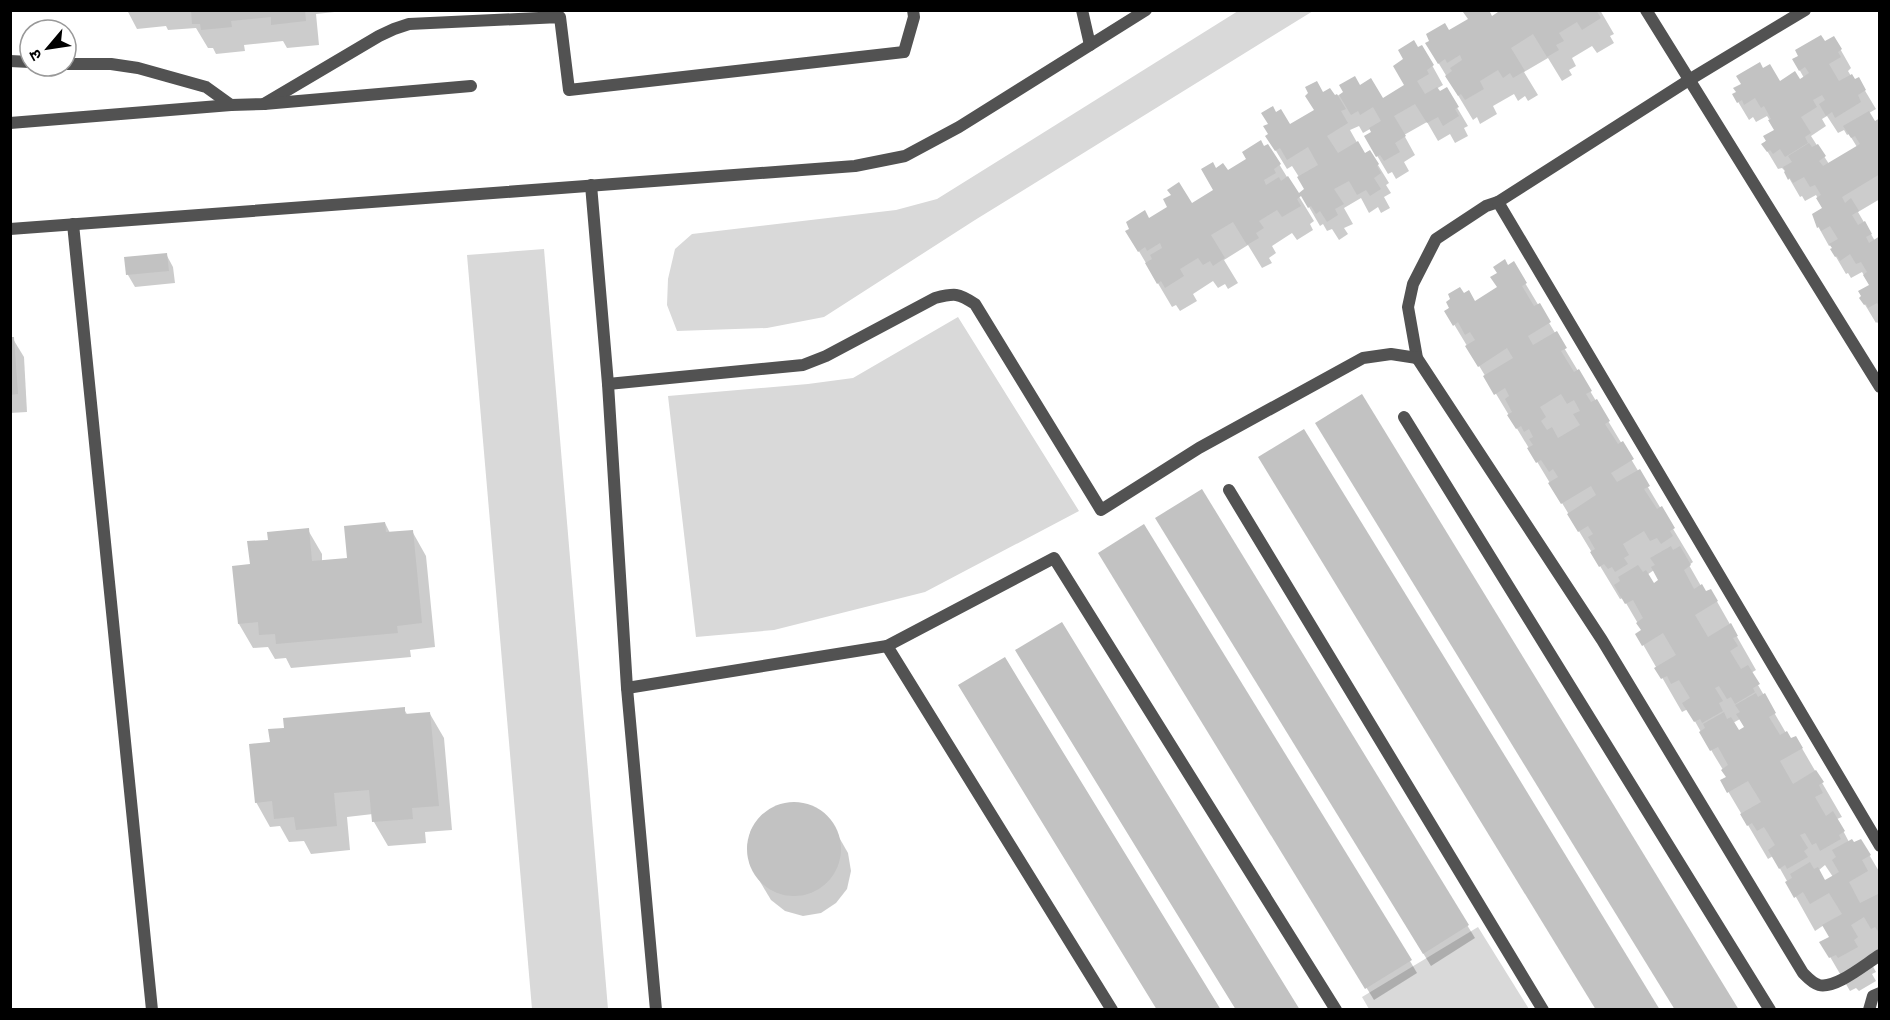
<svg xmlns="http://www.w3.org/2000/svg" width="1890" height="1020" viewBox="0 0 1890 1020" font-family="Cabin,'Noto Sans Devanagari',sans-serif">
<rect width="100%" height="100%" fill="#fff"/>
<g fill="#d9d9d9">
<polygon points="1238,11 1313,11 975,220 824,317 767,328 677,331 667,305 668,279 675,249 692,234 896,210 937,199"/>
<polygon points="544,249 608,1009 532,1009 467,255"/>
<polygon points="958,317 1079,511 925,592 774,630 696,637 668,396 808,384 853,378"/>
<polygon points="1478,927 1529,1009 1369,1009 1362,997"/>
</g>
<g fill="#0003" fill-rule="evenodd">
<polygon points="127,10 353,10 316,14 319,45 287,48 283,41 244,45 245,51 216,54 213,48 208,48 196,28 168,30 166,26 137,29"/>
<polygon points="1503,10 1600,10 1614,34 1610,36 1614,43 1597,53 1592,46 1572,58 1576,66 1569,70 1572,75 1562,81 1548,58 1524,72 1538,95 1528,101 1525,96 1518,101 1514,94 1493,106 1497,114 1480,124 1477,117 1473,120 1427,44 1449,32 1492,18"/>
<path d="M1834,38L1851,68L1848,71L1854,81L1858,79L1876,109L1869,113L1874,123L1880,120V199L1858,212L1875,241L1880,238V326L1877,322L1876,323L1861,298L1871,286L1868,282L1862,272L1851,278L1848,273L1846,274L1832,250L1833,249L1831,245L1829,246L1819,228L1813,215L1824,209L1816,195L1805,201L1802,196L1800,197L1785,171L1782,168L1778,169L1763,144L1776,130L1767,116L1756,122L1753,117L1749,120L1734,95L1763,70L1779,83L1799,81L1804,78L1794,60ZM1827,116L1838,133L1844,130L1847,135L1849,134L1857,147L1829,164L1811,136L1826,126L1822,119Z"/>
<polygon points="1422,47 1443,85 1436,89 1439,93 1446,89 1468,126 1464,128 1468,136 1455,143 1450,134 1438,141 1427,122 1404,135 1415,155 1404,162 1409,171 1396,179 1392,172 1388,174 1366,137 1372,133 1370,129 1363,133 1359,126 1350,130 1364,155 1370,152 1389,183 1386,185 1391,193 1384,197 1390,208 1381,213 1378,207 1369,213 1361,198 1344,208 1353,224 1344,228 1348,234 1339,240 1332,229 1327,231 1323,224 1320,226 1301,193 1306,190 1299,177 1292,166 1287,169 1267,136 1270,134 1270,125 1276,114 1289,126 1315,111 1323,94 1334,97 1359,87 1382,100 1406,86 1418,50"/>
<polygon points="1268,146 1314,221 1310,224 1313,230 1297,240 1292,233 1272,246 1276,253 1269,258 1272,263 1262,268 1248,245 1224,260 1238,283 1228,289 1225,284 1218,288 1213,281 1193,294 1197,301 1180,311 1176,305 1172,307 1127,231 1149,220 1192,205 1215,191 1215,170 1227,172"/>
<polygon points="166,254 173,267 175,283 135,287 128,275 126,259"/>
<path d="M1513,263L1693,562L1689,565L1701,586L1706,593L1711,591L1756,670L1751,673L1786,733L1791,740L1796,738L1842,817L1837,819L1849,842L1854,844L1861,841L1880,873V953L1869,959L1876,972L1872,974L1876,981L1859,991L1856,988L1850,991L1822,943L1831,938L1824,925L1815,931L1773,856L1768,859L1722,781L1728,778L1714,755L1688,709L1682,712L1637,634L1643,632L1623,598L1620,599L1446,311L1463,295L1475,303L1498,288L1508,267ZM1654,570L1660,581L1653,585L1647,575ZM1740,719L1745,727L1739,732L1733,723ZM1825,865L1833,877L1825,882L1819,870Z"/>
<polygon points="10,339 13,339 24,357 27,412 10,413"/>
<polygon points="1202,491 1475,938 1431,966 1164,530"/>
<polygon points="385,523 390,533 412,531 426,556 435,647 410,650 411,657 291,668 286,658 275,659 268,647 253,648 239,624 251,565 270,541 308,530 322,554 322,562 349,559"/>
<polygon points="1107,565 1410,961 1417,973 1374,1000"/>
<polygon points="404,709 408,716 430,714 444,738 452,830 425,832 426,843 388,846 374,822 373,814 347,817 350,850 311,854 304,841 289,842 280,826 270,827 256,802 271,744"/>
<polygon points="795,803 813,807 828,818 848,853 851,871 847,889 836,903 821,913 803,916 785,911 771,900 750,865 747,847 751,830 762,815 777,806"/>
</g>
<g fill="#c2c2c2" fill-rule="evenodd">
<polygon points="191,10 305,10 306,21 271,25 271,17 231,21 232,27 201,30 200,24 192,24"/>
<polygon points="1466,10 1489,10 1492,16 1501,10 1596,10 1601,18 1582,30 1577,22 1559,33 1564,41 1556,45 1559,50 1547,57 1533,34 1511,48 1525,71 1513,78 1510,73 1503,78 1498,70 1480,81 1484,89 1465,100 1461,94 1458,96 1445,76 1452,71 1450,68 1462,60 1460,55 1447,63 1445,59 1438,64 1425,43 1429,41 1426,34 1445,23 1449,30 1468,19 1463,12"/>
<polygon points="1821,35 1825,41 1834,36 1842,49 1838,52 1841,57 1829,64 1839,81 1852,74 1855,79 1859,77 1866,90 1858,95 1861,102 1835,118 1832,112 1826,116 1819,104 1825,100 1822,95 1813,100 1817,107 1801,117 1811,133 1805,137 1808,143 1785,157 1780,149 1773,154 1770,150 1767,152 1761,144 1766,141 1763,136 1774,130 1768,120 1771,119 1764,106 1761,108 1755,98 1744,105 1742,100 1737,103 1732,94 1736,92 1733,88 1741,84 1736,76 1760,62 1763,68 1770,64 1780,81 1795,71 1800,79 1809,73 1805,67 1799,71 1792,59 1798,56 1795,50"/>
<polygon points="1414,40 1418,47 1422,45 1434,65 1427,70 1429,74 1417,81 1425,94 1437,87 1440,91 1447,87 1459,107 1455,109 1459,116 1443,126 1438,117 1427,123 1415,104 1394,116 1406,136 1395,143 1400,152 1384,161 1380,155 1376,157 1364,136 1371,132 1369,128 1381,121 1373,107 1360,115 1358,111 1351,115 1339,95 1343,92 1339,85 1355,76 1360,85 1371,78 1383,98 1404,85 1393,66 1403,59 1398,50"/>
<polygon points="1317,81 1323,92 1330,88 1335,95 1337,94 1346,109 1341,111 1348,123 1327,136 1338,153 1358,141 1365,153 1370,150 1379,164 1377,166 1381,173 1374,178 1381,189 1370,196 1366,190 1357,195 1349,181 1334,189 1344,204 1335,209 1338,215 1327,222 1320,211 1316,214 1311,206 1308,208 1301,196 1297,199 1301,206 1282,217 1277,210 1259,221 1264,228 1256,233 1259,238 1247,245 1233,222 1211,235 1225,258 1213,266 1210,261 1203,265 1198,258 1180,269 1184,276 1165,288 1161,281 1157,284 1145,263 1152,259 1150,255 1162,248 1160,243 1147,251 1145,247 1138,252 1125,231 1129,229 1126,222 1145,210 1149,218 1167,207 1163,199 1171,195 1167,190 1179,182 1192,203 1213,190 1201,169 1213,162 1216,168 1223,163 1228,170 1246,159 1242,152 1261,140 1264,146 1268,144 1281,164 1274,169 1276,173 1264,180 1266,185 1279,177 1281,181 1288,176 1299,193 1304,189 1297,177 1318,165 1308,147 1287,160 1280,148 1275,151 1265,136 1268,134 1263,126 1268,124 1261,113 1273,106 1276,112 1281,109 1290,124 1314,110 1305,96 1308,93 1305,87"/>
<polygon points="1869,111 1875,121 1880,118 1880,174 1842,197 1845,203 1851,198 1859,211 1852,215 1858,225 1865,221 1872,234 1866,237 1869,243 1880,236 1880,308 1877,303 1868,308 1866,304 1864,305 1859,298 1861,296 1858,291 1869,285 1863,275 1867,272 1861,262 1856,264 1850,254 1840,261 1837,256 1835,257 1830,249 1832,248 1829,244 1838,239 1830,226 1821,231 1819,227 1817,228 1812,214 1822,208 1816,198 1821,195 1815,185 1810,187 1804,177 1793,183 1790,178 1788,180 1784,172 1785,171 1783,167 1792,162 1788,156 1809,143 1812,147 1818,144 1826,156 1819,161 1823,166 1860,144 1855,136 1851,138 1843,126"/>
<polygon points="167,253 169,271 126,275 124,257"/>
<path d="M1505,259L1508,265L1514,261L1527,283L1522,286L1534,306L1540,303L1551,322L1528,336L1533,345L1557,331L1567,348L1561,351L1574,372L1579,369L1592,391L1586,394L1591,402L1597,399L1610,421L1605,424L1618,444L1623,441L1634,459L1611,473L1617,482L1640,469L1650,486L1644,489L1657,509L1662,506L1675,528L1670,531L1673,536L1661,544L1657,538L1650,541L1644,531L1623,544L1629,555L1624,558L1628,564L1615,572L1612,567L1608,569L1604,564L1599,567L1590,552L1595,549L1588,537L1593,534L1588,526L1578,532L1567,514L1596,495L1591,486L1561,504L1548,483L1558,477L1553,469L1549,472L1541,460L1536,463L1527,448L1533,445L1529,439L1533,437L1529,429L1524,432L1521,426L1516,429L1507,415L1512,412L1505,399L1509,396L1505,388L1494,395L1483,376L1513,358L1507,348L1478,367L1465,346L1475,340L1470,332L1465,335L1458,322L1453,326L1444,311L1449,308L1446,302L1450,299L1448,294L1460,287L1464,293L1469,290L1475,301L1497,287L1490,277L1497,273L1493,267ZM1561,394L1567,404L1574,400L1580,411L1573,414L1580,425L1558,438L1552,427L1547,430L1541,421L1546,417L1540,407Z"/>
<polygon points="10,337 14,337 18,394 10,395"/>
<polygon points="1362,394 1588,763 1739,1010 1675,1010 1582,859 1315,423"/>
<polygon points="1304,429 1510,764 1660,1010 1596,1010 1484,827 1258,457"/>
<polygon points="1202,489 1469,925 1423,954 1155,518"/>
<polygon points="385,522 386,532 413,530 422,623 397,626 398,633 276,644 275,634 259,635 258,622 238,624 232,566 250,564 247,541 268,540 267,532 309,528 312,561 347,558 344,526"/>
<polygon points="1144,524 1412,960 1365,989 1098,553"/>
<polygon points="1671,546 1673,550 1680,546 1691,565 1684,570 1694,589 1702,584 1706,591 1711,589 1718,601 1695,615 1708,637 1731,623 1738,636 1733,638 1738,646 1730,651 1741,669 1748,665 1760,684 1753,688 1755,692 1735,704 1731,697 1727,699 1719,686 1715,688 1723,701 1719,703 1723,711 1702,723 1700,719 1694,722 1682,703 1690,698 1679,680 1671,684 1667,676 1661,679 1654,668 1676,655 1663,633 1642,646 1635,634 1641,630 1636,623 1643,618 1633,600 1625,604 1614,585 1620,581 1618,577 1638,565 1643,572 1646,570 1654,583 1658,580 1651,567 1655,565 1650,558"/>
<polygon points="1062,622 1268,958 1300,1010 1236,1010 1180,919 1015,650"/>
<polygon points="1005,657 1025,690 1221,1010 1157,1010 999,752 958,685"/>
<polygon points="1756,693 1758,697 1765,693 1776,713 1769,717 1780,735 1787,731 1791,738 1796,736 1803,748 1780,761 1793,784 1816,770 1824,782 1819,785 1823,793 1815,797 1826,816 1833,811 1845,831 1839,835 1841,839 1820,851 1816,843 1812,845 1805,833 1800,835 1808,848 1804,851 1808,857 1787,869 1785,865 1779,869 1768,850 1775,845 1764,827 1757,831 1752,823 1747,826 1740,814 1761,802 1748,781 1727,793 1720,780 1726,777 1721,770 1728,765 1718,747 1710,751 1699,732 1705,728 1703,724 1724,712 1727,719 1731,717 1739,730 1744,727 1736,714 1740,712 1735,705"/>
<polygon points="405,707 405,714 430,712 439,806 412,808 413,819 372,822 369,790 334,793 337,826 296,830 294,817 274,819 272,801 255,803 249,744 270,742 268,729 284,728 283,718"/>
<circle cx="794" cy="849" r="47"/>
<polygon points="1852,839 1854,842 1861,839 1871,855 1862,860 1868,871 1849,882 1860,903 1880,893 1880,934 1875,927 1871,929 1864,917 1851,925 1858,937 1854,940 1858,947 1838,958 1836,955 1829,958 1819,942 1829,937 1822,925 1842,914 1829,893 1810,904 1803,892 1794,898 1785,882 1792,878 1790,874 1810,862 1814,869 1818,867 1825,880 1839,872 1832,860 1836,857 1832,850"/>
</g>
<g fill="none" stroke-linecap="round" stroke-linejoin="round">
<g stroke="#525252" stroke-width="12">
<polyline points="1082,10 1090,45"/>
<polyline points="10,61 30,62"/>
<polyline points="66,64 111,64 138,68 206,87 231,105"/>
<polyline points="264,104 379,36 394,29 409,24 560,17 569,90 904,52 914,17 913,10"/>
<polyline points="10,123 231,105 264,104 471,86"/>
</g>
<g stroke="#525252" stroke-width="12">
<polyline points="1646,10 1880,387"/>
<path d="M1805,10L1689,80L1498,202L1486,206L1436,239L1413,284L1408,307L1417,358L1602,640L1803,973C1808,978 1812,983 1819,985C1836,989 1865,964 1880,955"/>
<polyline points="591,185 608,384 627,688 656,1010"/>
<polyline points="1498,202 1880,846"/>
<polyline points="73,224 152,1010"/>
<polyline points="10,229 855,166 905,156 959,127 1146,10"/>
<path d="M608,384L803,365L826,356L935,298C955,293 958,293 975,304L1101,510L1199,448L1363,358L1391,354L1417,358"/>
<polyline points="1404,417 1770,1010"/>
<polyline points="1229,490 1543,1010"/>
<polyline points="887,646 1112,1010"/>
<polyline points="627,688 887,646 1054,558 1336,1010"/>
<polyline points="1869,1010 1873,996 1880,993"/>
</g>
</g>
<rect width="1890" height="1020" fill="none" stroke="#000000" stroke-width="24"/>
<g transform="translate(48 48) rotate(241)"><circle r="28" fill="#ffffff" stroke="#999999" stroke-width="1.5"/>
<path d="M0-4.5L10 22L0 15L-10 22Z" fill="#000000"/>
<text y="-9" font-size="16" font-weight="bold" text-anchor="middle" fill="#000000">उ</text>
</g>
</svg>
